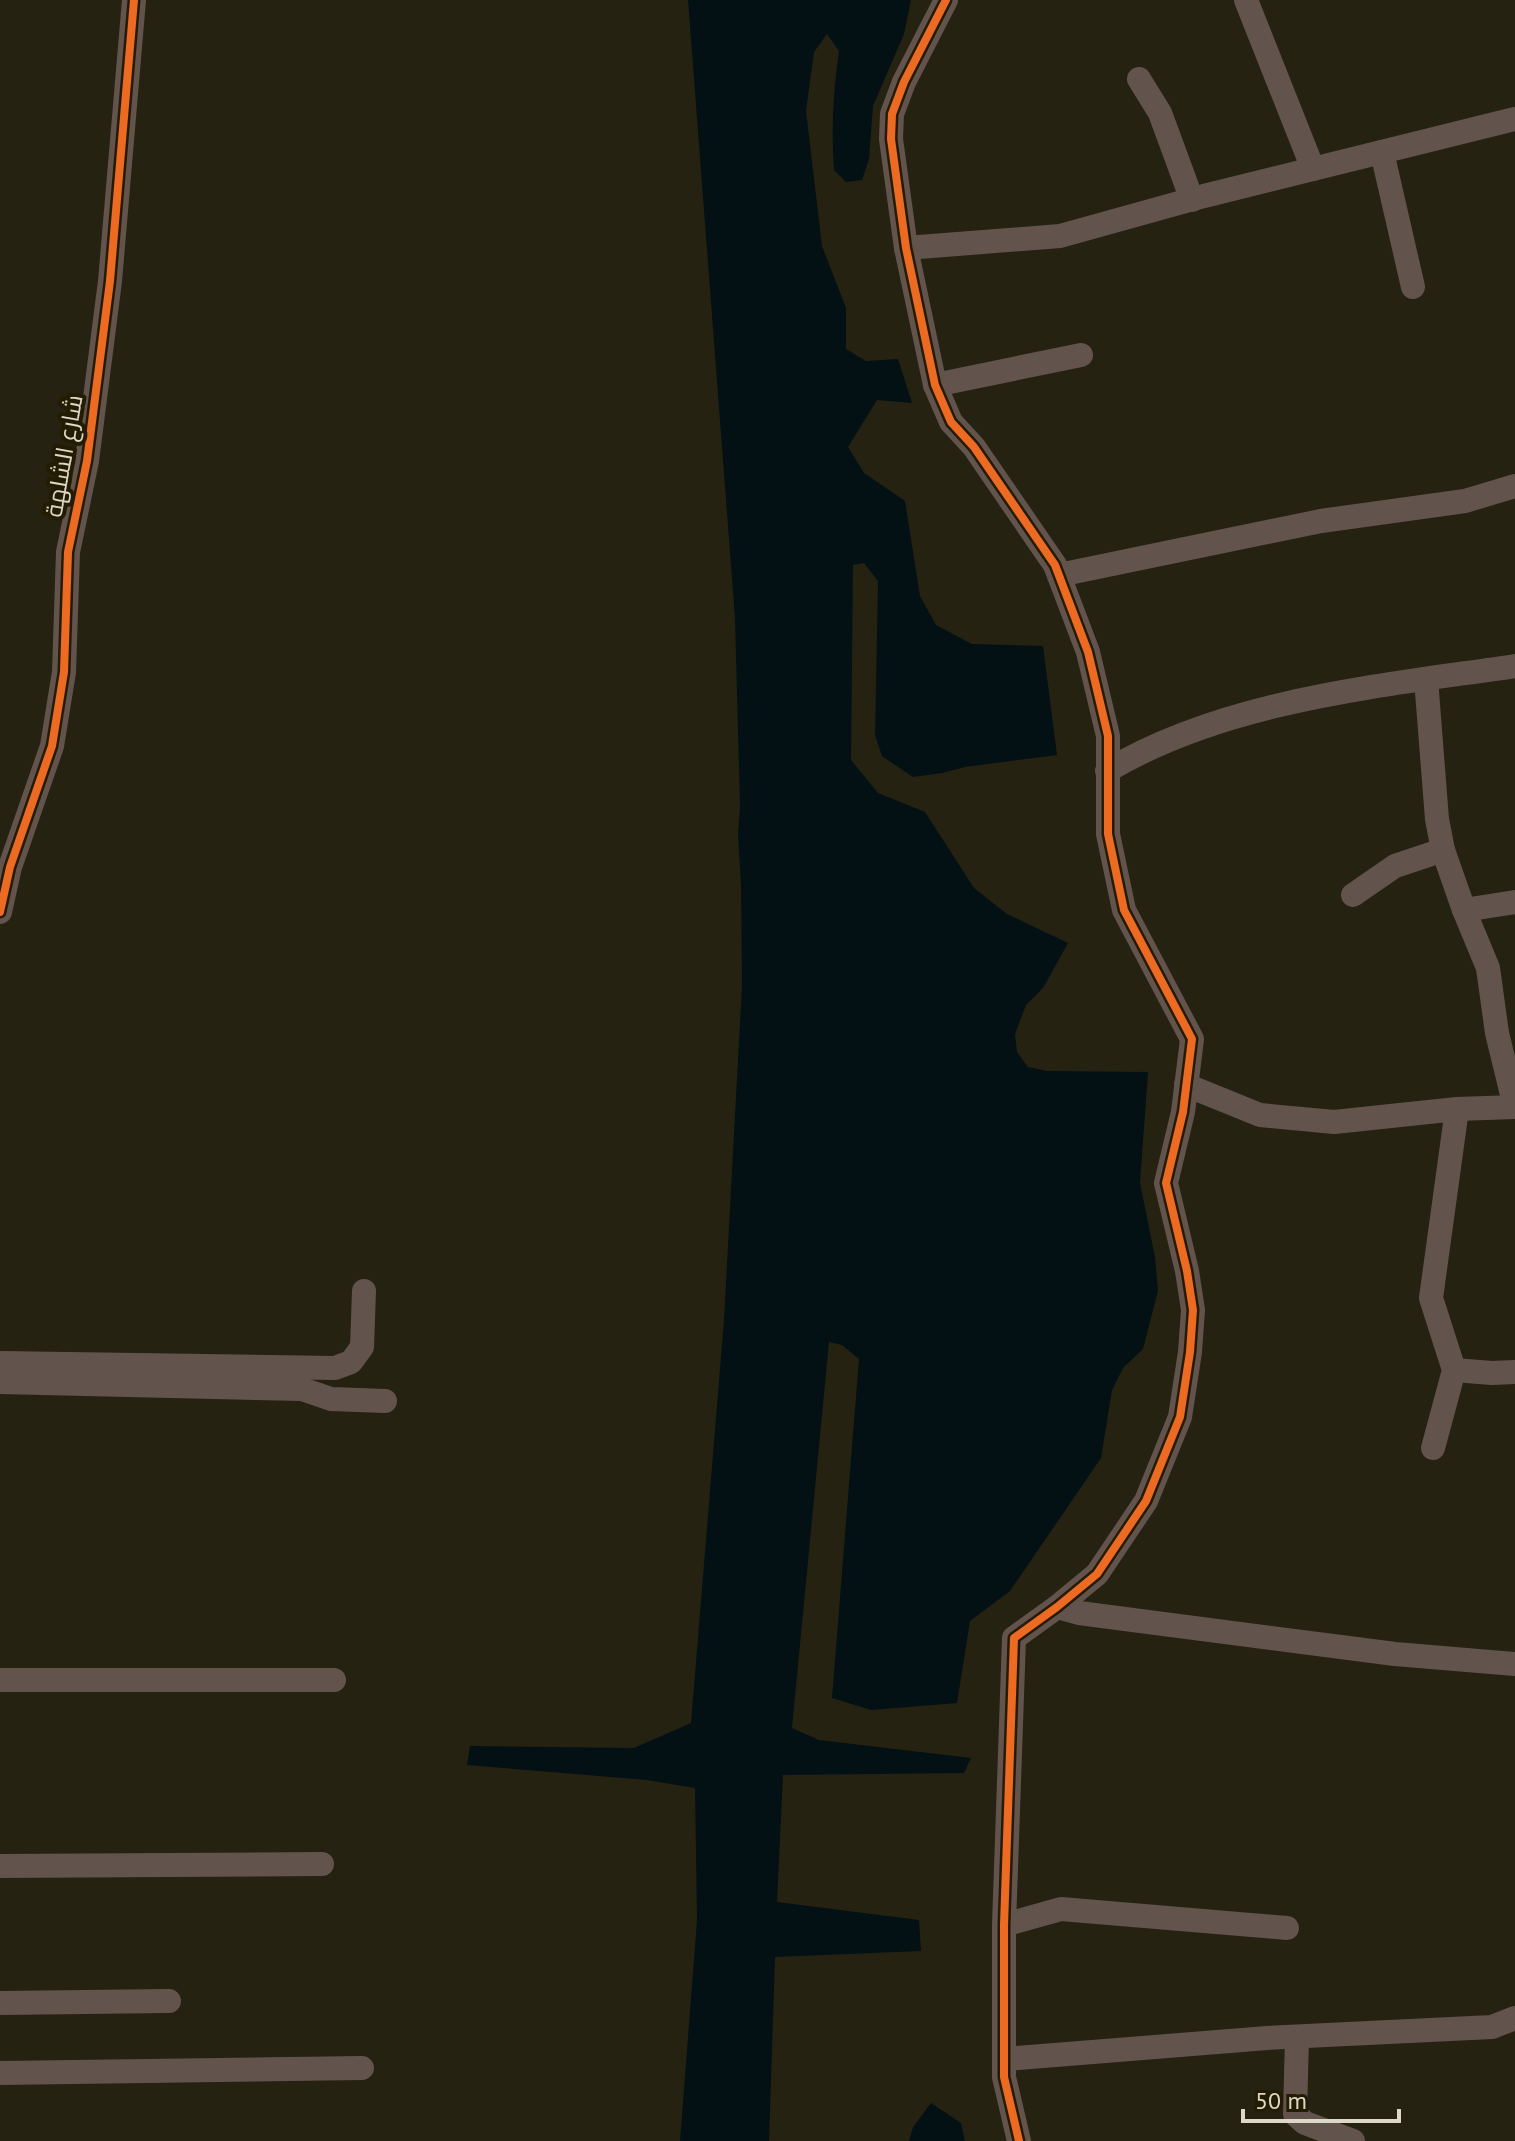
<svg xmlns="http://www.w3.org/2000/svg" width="1515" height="2141" viewBox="0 0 1515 2141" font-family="'PT Sans',Cairo,sans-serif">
<rect width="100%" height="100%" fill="#262212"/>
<g fill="#031115">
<path d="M688,0H911L904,34L873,106L869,159L862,180L846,182L834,170C831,130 833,91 839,51L827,34L814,52L806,111L822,246L846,308V349L866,361L898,359L912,403L877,400L848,447L864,473L905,501L920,596L936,625L972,644L1043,646L1057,755L965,767L942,773L913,777L882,756L875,735L878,581L864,563L853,565L851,760L878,793L925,812L974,888L1007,914L1068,943L1043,988L1026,1005L1015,1034L1017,1052L1028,1067L1047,1071L1148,1072L1140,1183L1155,1257L1158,1291L1143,1349L1123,1368L1112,1390L1101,1458L1010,1591L970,1621L957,1703L871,1710L832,1698L859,1359L842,1345L829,1342L792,1728L819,1740L971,1758L964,1773L783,1775L777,1902L919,1920L921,1951L775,1957L769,2141H680L697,1920L695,1788L647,1780L467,1765L470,1746L634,1748L691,1723L724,1320L742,985L741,886L738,834L740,807L735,618Z"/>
<polygon points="931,2103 961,2123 965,2141 909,2141 913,2127"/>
</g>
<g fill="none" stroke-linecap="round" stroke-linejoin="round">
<g stroke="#62544d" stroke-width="24">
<polyline points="946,0 904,82 892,114 891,139 906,248 935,385 951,422 974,447 1055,565 1088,652 1108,736 1108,834 1124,910 1192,1039 1183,1112 1166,1183 1187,1271 1193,1310 1190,1352 1180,1417 1146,1501 1097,1574 1057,1607 1014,1638 1004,1925 1004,2077 1019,2141"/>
<polyline points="1246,0 1313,169"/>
<polyline points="1139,79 1160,113 1192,200"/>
<polyline points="1382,152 1413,287"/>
<polyline points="906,248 1060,236 1204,196 1515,119"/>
<polyline points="935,385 1081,355"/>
<polyline points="1059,575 1321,521 1465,501 1515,486"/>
<polyline points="1426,679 1437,819 1443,850 1464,910 1488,968 1497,1033 1515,1107"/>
<path d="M1107,771C1225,700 1381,686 1515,666"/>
<polyline points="1353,895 1395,866 1443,850"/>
<polyline points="1464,910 1515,902"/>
<polyline points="0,912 10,867 52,746 64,672 68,552 87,461 110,281 134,0"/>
<polyline points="1186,1085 1260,1115 1334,1122 1457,1109 1515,1107"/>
<polyline points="0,1363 335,1368 351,1362 362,1347 364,1291"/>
<polyline points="1454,1370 1492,1373 1515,1372"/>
<polyline points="0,1382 302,1389 331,1399 385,1401"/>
<polyline points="1433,1448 1454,1370 1431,1298 1457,1109"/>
<polyline points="1057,1607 1079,1613 1395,1654 1515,1664"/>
<polyline points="0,1680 334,1680"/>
<polyline points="0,1866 322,1864"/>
<polyline points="1004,1925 1061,1909 1287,1928"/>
<polyline points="0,2003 169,2001"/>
<polyline points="1297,2037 1295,2114 1305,2123 1353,2141"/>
<polyline points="1005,2059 1267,2038 1492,2027 1515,2018"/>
<polyline points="0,2073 362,2068"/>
</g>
<g stroke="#241c02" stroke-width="13">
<g id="cycleway">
<polyline points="946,0 904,82 892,114 891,139 906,248 935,385 951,422 974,447 1055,565 1088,652 1108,736 1108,834 1124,910 1192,1039 1183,1112 1166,1183 1187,1271 1193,1310 1190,1352 1180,1417 1146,1501 1097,1574 1057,1607 1014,1638 1004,1925 1004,2077 1019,2141"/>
<polyline points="0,912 10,867 52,746 64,672 68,552 87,461 110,281 134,0"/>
</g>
</g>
<use href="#cycleway" stroke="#ed6a23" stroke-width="8"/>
</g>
<g text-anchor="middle" stroke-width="8" stroke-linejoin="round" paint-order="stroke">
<g font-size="24" fill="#dcd7c7" stroke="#241c02">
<text transform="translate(64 456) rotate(-80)" y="8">شارع الشلهة</text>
</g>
</g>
<path d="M1243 2109v12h156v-12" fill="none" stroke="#dcd7c7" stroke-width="4"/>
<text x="1255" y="2109" font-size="24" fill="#dcd7c7" stroke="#241c02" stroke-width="6" paint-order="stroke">50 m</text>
</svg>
